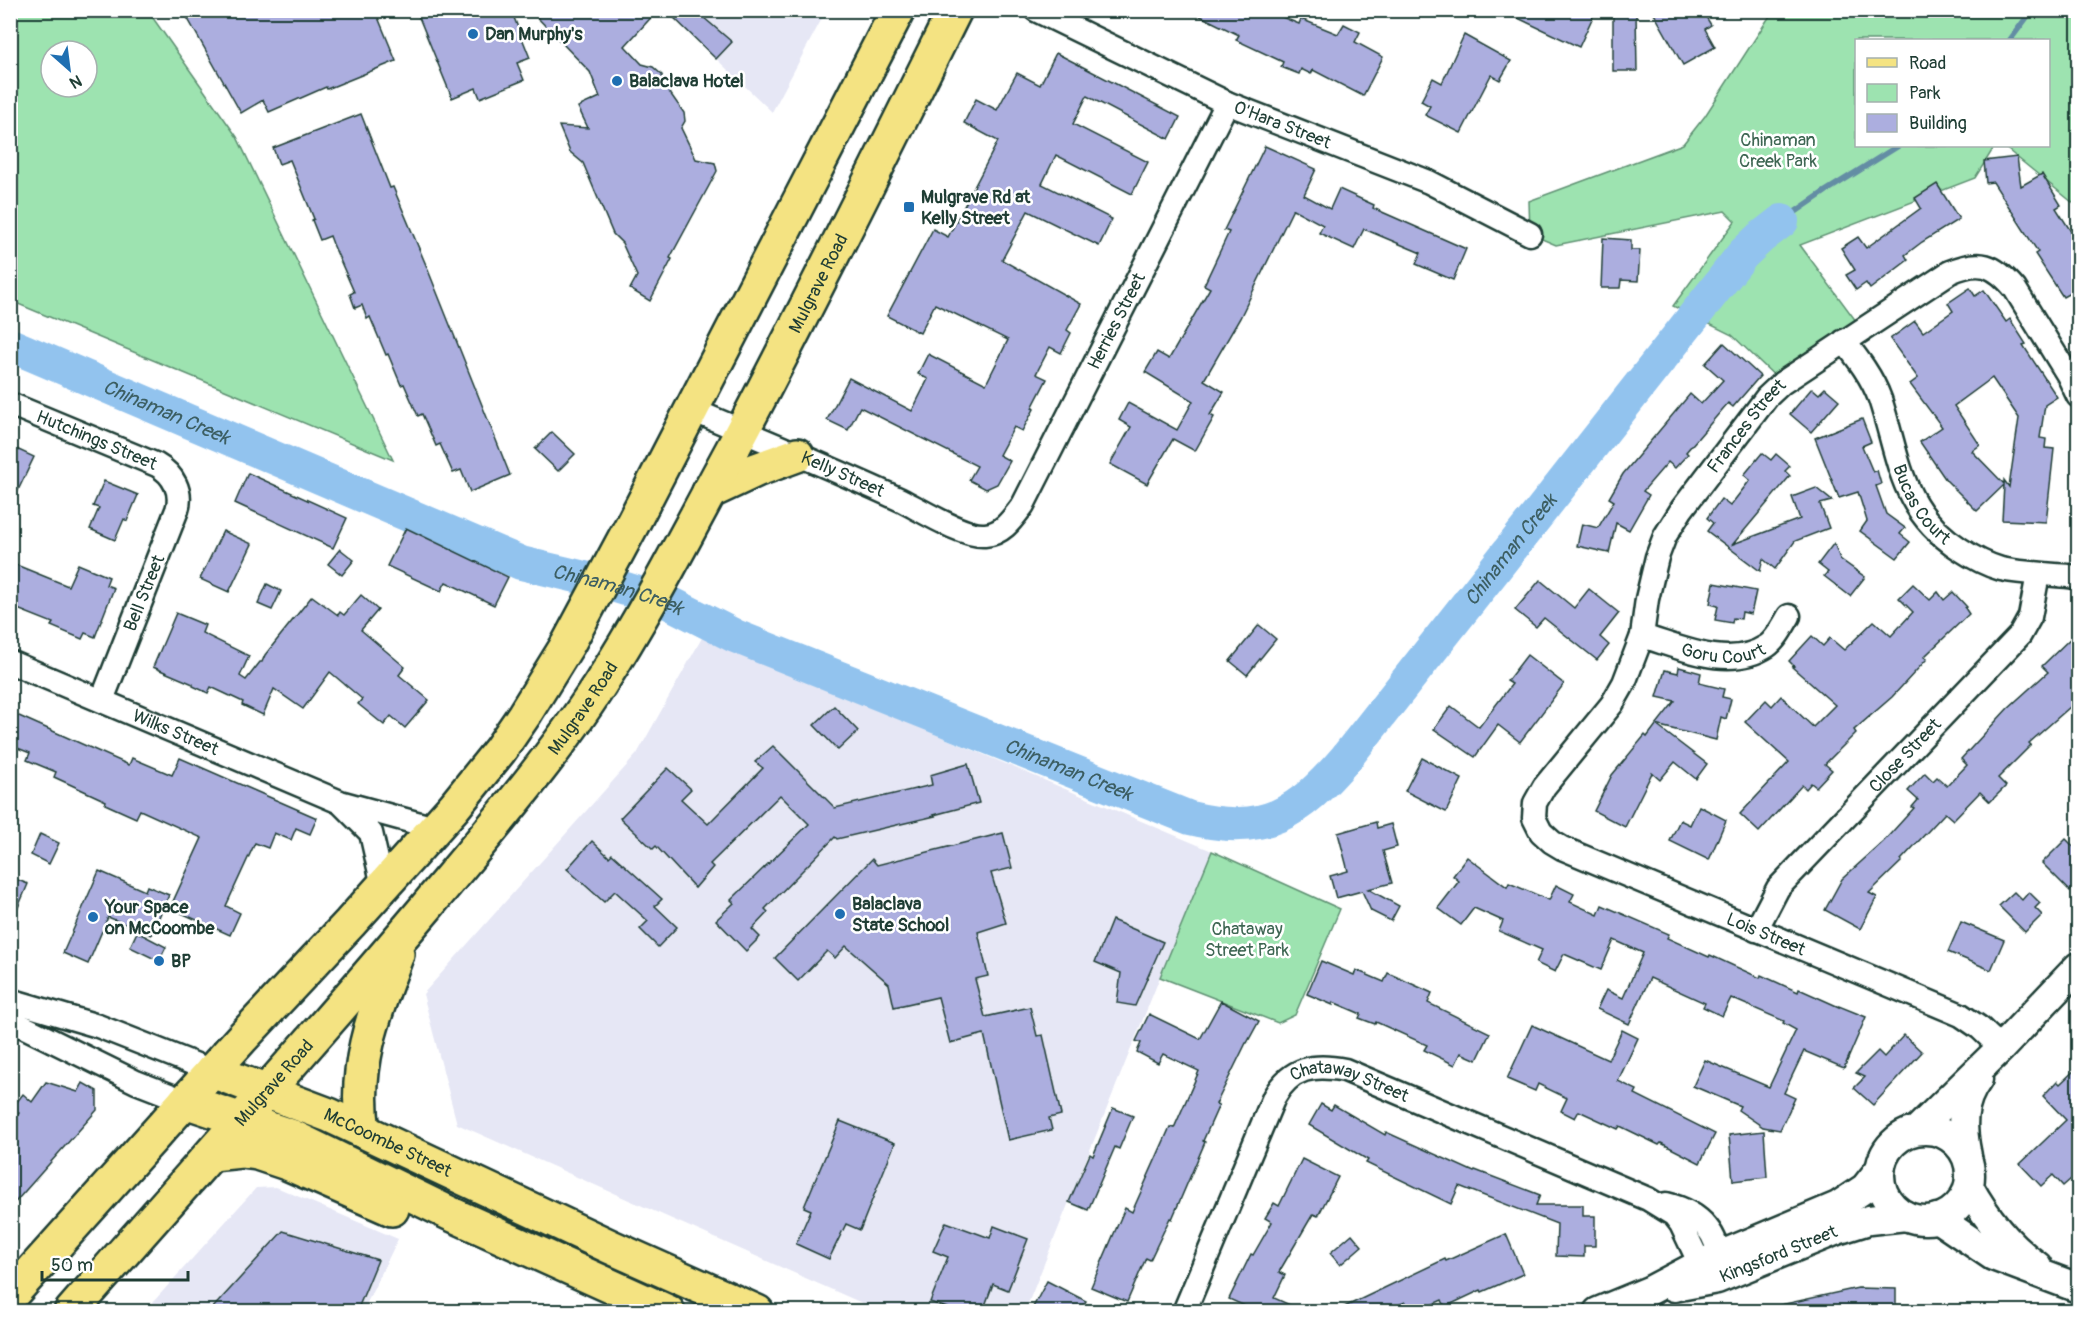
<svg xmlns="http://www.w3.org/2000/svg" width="2089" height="1322" viewBox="0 0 2089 1322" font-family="Pangolin,sans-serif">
<rect width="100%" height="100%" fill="#fff"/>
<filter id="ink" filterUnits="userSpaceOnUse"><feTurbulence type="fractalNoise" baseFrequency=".0167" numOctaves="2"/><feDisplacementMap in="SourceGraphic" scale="12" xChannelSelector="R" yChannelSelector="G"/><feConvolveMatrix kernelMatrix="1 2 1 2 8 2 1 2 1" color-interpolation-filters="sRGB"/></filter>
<g filter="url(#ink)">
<g fill="#e6e7f5">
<polygon points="666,11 826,11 772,112"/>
<polygon points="703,636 1212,851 1160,977 1025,1311 880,1311 457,1124 423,994 637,754"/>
<polygon points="276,1187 398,1239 363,1311 144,1312 256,1188"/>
</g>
<g fill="#9de3b0" stroke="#5e9072" stroke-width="1.5" fill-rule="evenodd">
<path d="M10,11H148L237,137L393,460L11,301ZM51,51H87V87H51Z"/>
<polygon points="1773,11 2078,11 2078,207 2003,146 2048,146 2048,40 1856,40 1856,146 1995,146 1975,178 1800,245 1862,329 1782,383 1732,335 1673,306 1735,221 1725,211 1556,245 1530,234 1529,201 1683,144 1705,116"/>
<polygon points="1212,851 1340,909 1295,1015 1278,1023 1160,977"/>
</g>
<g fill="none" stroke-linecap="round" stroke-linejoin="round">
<g stroke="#648da4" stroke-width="6">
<polyline points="2010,40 2027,17 2028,10"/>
<polyline points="1782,221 1826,191 1898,146"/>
</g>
<path stroke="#92c3ee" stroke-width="34" id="s1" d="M10,345L521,563L606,583L668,602L735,636L1190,818C1265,836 1298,814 1346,758L1743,254L1760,238L1782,221"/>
</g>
<g fill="#acaedf" stroke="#1f3d34" stroke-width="1.5" fill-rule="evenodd">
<polygon points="183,10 375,10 396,61 327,89 326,87 269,112 263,100 241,113"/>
<polygon points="416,10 511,10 530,58 517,63 524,80 480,98 476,88 452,98"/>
<polygon points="530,10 658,10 625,46 642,64 653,67 662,75 663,83 684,113 685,121 681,128 696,159 715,163 717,171 670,258 672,259 650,301 630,289 637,276 622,243 613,234 583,163 570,152 559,126 588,128 578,107 600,97 590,72"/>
<polygon points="666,10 709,10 703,17 732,42 716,59"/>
<polygon points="1188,10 1265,10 1299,24 1301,19 1338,34 1344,24 1360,32 1355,42 1383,57 1363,96 1313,70 1311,74 1301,69 1299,74 1281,67 1283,62 1236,40 1239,35"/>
<polygon points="1501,10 1596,10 1579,47"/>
<polygon points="1652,10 1702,10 1711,25 1705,29 1715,47 1683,65"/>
<polygon points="1613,13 1636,13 1637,71 1613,71"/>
<polygon points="1464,35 1511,61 1500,80 1491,75 1461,133 1425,115 1430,106 1421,101 1433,78 1442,83"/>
<polygon points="1056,53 1180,117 1169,139 1087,96 1073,124 1148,162 1132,194 1056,155 1042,184 1112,219 1099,246 1028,211 1002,260 1081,304 1067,330 1071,333 1061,353 1050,347 1036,374 1047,379 1032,408 1034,409 1022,431 1014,427 999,455 1010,461 997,484 986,489 969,480 977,466 860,407 848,430 827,420 849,378 912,411 928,379 918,374 928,354 986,384 1008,340 935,304 920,333 887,316 933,229 948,237 998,141 964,123 976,99 997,110 1017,73 1040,85"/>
<polygon points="361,114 390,188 393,187 426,265 510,475 470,492 461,470 453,473 440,444 436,446 422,414 418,416 404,384 401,385 388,354 386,355 370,317 367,319 362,305 355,308 350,294 354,292 333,244 330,236 320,240 312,220 314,219 290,160 279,164 273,148"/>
<polygon points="1265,146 1316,169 1304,195 1330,209 1339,189 1374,205 1373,208 1466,249 1453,280 1416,264 1421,253 1364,229 1354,249 1319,233 1323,225 1293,209 1240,318 1204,380 1224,392 1210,415 1214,417 1195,451 1173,439 1147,484 1110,464 1131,427 1119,420 1128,403 1177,430 1193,401 1145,372 1157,352 1169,359 1210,288 1204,285 1229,232 1224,230"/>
<polygon points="2017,157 2021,186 2042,174 2061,205 2056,208 2079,244 2079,288 2063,297 2035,254 2038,252 1993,182 1986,183 1984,161"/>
<polygon points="1937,184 1959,219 1922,242 1905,255 1908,260 1870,289 1866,283 1856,290 1846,275 1855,270 1841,248 1858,237 1866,248 1921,208 1915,198"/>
<polygon points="1603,238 1631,240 1631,250 1640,250 1638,281 1621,280 1620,288 1601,288"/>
<path d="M1970,288L1975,296L1984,290L2006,322L2010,319L2026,344L2023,345L2057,397L2045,405L2040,438L2046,439L2045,448L2054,449L2046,522L2002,520L2004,485L1977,511L1946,480L1920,442L1942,427L1910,384L1918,378L1890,339L1915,321L1923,332L1953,311L1948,303ZM1992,378L2019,418L2009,487L2004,480V484L1972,451L1980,445L1954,406Z"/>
<polygon points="1724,343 1760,376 1733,407 1728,403 1686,452 1688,454 1675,468 1668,462 1643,491 1649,495 1629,530 1616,523 1609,553 1577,546 1582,524 1598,528 1614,501 1609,498 1623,474 1690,394 1701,404 1723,380 1705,364"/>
<polygon points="1812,388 1819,394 1825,388 1839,400 1811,432 1790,414"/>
<polygon points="1862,419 1871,442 1862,446 1873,472 1877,470 1881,484 1876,486 1886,514 1905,528 1900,534 1910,542 1897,558 1860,531 1867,521 1858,492 1839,498 1815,438"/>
<polygon points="552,432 575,454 558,471 535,449"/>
<polygon points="10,446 34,457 10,507"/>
<polygon points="1762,453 1771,460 1776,454 1790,466 1785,471 1790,476 1733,544 1800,519 1792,497 1816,488 1832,501 1820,504 1829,528 1795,541 1775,569 1763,559 1760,571 1707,531 1713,523 1707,518 1721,499 1730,506 1750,480 1744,475"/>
<polygon points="248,473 347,518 333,548 235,503"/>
<polygon points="104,481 138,495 127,521 124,519 115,540 90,529 99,508 93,506"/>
<polygon points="406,528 508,577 494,605 446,582 441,591 387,566"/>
<polygon points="223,531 252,544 229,592 200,579"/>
<polygon points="1834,543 1840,559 1865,577 1850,596 1824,576 1828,572 1818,564"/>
<polygon points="340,549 354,560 342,575 328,564"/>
<polygon points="14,564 68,586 78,564 109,577 106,585 114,588 95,637 85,633 82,639 51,626 53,623 10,606 10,573"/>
<polygon points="1540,580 1574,608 1589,589 1619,613 1600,637 1609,645 1597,660 1544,618 1536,627 1515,610"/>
<polygon points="1714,583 1756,591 1751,614 1742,612 1741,619 1733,618 1732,623 1715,620 1718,606 1710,604"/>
<polygon points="267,584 281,591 272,610 258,604"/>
<polygon points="1913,584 1930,600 1938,592 1944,600 1953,592 1967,607 1965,608 1969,614 1924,657 1927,659 1892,697 1854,730 1856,733 1825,764 1832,770 1816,787 1811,783 1806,789 1802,785 1759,832 1740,814 1789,762 1745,722 1766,700 1772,706 1781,696 1813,727 1835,705 1792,667 1794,666 1789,661 1812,636 1823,646 1830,638 1844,650 1874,621 1891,636 1913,612 1899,598"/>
<polygon points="361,595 378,610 361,630 405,667 399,675 429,700 405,728 391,716 384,725 358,704 362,699 330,672 303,709 274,689 263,715 242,705 243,702 211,687 208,693 193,686 193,684 153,667 176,613 205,625 202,633 249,656 240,676 246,680 260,662 262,662 265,655 312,596 338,615 340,612 344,615"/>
<polygon points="1259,625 1276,639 1247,675 1230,661"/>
<polygon points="2079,630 2079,716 2070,707 2029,743 2031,745 1998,778 2006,786 1990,802 1980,792 1953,820 1945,813 1901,860 1902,861 1869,893 1877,897 1860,929 1825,910 1842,879 1883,842 1914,808 1912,807 1918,800 1908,791 1925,773 1933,781 1937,777 1947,786 1967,765 1961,759 2008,708 2048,672 2042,666"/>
<polygon points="1527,655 1564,684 1520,742 1498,725 1475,757 1434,729 1451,706 1479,727 1512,684 1507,681"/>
<polygon points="1679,667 1701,673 1699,683 1724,689 1722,697 1731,699 1726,719 1721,717 1716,740 1656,725 1675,701 1657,697 1665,670 1678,673"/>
<polygon points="834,706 858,731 838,750 814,725"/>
<polygon points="10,712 129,765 132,758 172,775 180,758 317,818 310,834 296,828 291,840 274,833 268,848 255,843 226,906 240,913 230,935 170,908 202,838 140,810 136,818 105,804 106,801 54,777 56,772 27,760 30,753 10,745"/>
<polygon points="1656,725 1707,764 1696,779 1675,762 1660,780 1652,773 1625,827 1594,811 1612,775 1645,735 1647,737"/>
<polygon points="773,746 835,808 932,785 930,775 968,764 979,803 934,815 935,816 837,839 835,837 765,909 768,912 752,929 760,937 746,951 716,920 734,903 731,900 809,824 780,795 710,864 713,867 695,888 656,846 653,849 620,818 668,768 691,789 681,799 708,824 763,768 755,762"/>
<polygon points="1422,758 1462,779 1446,812 1405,791"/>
<polygon points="1699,806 1726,820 1709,860 1670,841 1680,820 1690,825"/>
<polygon points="1376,822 1377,828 1391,824 1397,847 1383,851 1392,883 1368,889 1399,906 1391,921 1371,911 1362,891 1336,898 1330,876 1348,871 1338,833"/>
<polygon points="1003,833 1012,868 991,873 1006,923 978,932 988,976 975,979 985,1017 1030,1007 1037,1036 1043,1035 1061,1115 1049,1118 1052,1130 1008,1140 984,1034 950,1043 938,997 894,1007 889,984 846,946 835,958 827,951 798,981 775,958 872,859 877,865"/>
<polygon points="40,834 59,843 49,864 31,855"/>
<polygon points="2066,839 2079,852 2079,883 2070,891 2042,863"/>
<polygon points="592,841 609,857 612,854 662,899 655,906 677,927 658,947 640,929 648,921 615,891 604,902 567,869"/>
<polygon points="1467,857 1507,887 1509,883 1549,900 1556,885 1574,894 1570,902 1598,915 1602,905 1669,934 1667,938 1709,957 1710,955 1760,978 1761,975 1798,992 1799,989 1839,1007 1839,1006 1866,1017 1844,1068 1804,1051 1784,1093 1795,1098 1780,1130 1763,1127 1738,1110 1740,1106 1693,1086 1705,1060 1769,1087 1796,1030 1783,1023 1784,1021 1731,998 1722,1016 1703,1007 1705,1003 1650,978 1629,1024 1597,1009 1606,990 1623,998 1643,953 1614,940 1601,970 1564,954 1555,972 1536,963 1542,950 1499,931 1503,921 1474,908 1461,925 1438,908 1459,881 1453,876"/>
<polygon points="99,871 145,891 147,886 169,895 151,935 108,917 88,964 63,953"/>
<polygon points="10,877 28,884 11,924 10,924"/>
<polygon points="2014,892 2022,900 2029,892 2040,903 2035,908 2042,915 2025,932 1999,906"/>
<polygon points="1112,920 1163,942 1135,1006 1117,1003 1121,973 1095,962"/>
<polygon points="1961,922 2004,940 1991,970 1948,952"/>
<polygon points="137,932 166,947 159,961 130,947"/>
<polygon points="1321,961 1354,975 1356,970 1384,982 1388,973 1432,993 1428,1003 1490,1033 1477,1060 1461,1053 1455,1065 1424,1050 1427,1045 1376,1022 1375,1024 1359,1018 1361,1014 1333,1002 1333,1005 1307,994"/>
<polygon points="1221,1001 1259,1021 1247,1043 1246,1043 1216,1104 1219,1105 1203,1141 1205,1142 1172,1219 1170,1218 1150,1260 1146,1258 1127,1302 1091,1287 1125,1208 1132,1212 1170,1127 1174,1128 1199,1071 1163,1054 1158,1063 1137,1052 1141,1043 1136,1041 1149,1014 1200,1039"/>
<polygon points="1532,1025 1608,1060 1622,1030 1638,1038 1618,1081 1637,1090 1635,1094 1715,1134 1700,1163 1661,1143 1659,1145 1620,1126 1618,1129 1579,1111 1575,1118 1561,1111 1567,1098 1538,1084 1535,1091 1507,1079"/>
<polygon points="1904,1035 1922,1052 1873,1105 1854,1088 1865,1077 1856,1073 1878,1051 1884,1057"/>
<polygon points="2079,1066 2079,1172 2063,1186 2053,1175 2041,1186 2020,1164 2066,1120 2043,1096 2057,1081 2060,1084"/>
<polygon points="46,1082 78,1092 83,1083 97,1091 97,1110 10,1208 10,1123 19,1113 13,1107 23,1094 32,1102"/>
<polygon points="1321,1104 1331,1110 1334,1105 1385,1135 1386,1132 1474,1172 1475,1170 1540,1195 1536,1205 1583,1205 1583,1216 1595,1216 1595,1246 1584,1246 1584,1257 1556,1256 1557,1224 1459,1186 1451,1204 1366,1163 1368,1160 1309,1125"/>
<polygon points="1113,1108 1133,1116 1119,1149 1115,1147 1088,1210 1069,1202 1090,1154 1093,1156"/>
<polygon points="840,1121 895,1143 860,1230 846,1224 829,1259 796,1244 811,1210 804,1207"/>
<polygon points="1764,1131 1767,1177 1733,1181 1729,1135"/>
<polygon points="1302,1159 1338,1177 1318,1216 1313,1214 1279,1272 1285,1275 1274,1298 1303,1311 1256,1311 1229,1299 1251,1254 1253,1255 1272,1222 1265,1218 1274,1203 1279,1206"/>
<polygon points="946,1222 990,1238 994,1226 1028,1239 1008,1290 993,1284 983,1311 956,1311 930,1302 948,1257 933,1251"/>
<polygon points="283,1231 378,1260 357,1311 210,1311"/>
<polygon points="1352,1234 1362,1246 1340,1265 1330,1253"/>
<polygon points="1506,1234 1523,1274 1482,1292 1481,1290 1445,1307 1442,1300 1418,1311 1409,1311 1405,1302 1386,1311 1336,1311 1445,1259 1446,1261"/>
<polygon points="1047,1281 1086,1301 1080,1311 1031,1311"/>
<polygon points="1858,1288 1896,1289 1896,1311 1780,1311 1780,1305"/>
</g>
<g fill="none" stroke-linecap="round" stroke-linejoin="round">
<g stroke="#1f3d34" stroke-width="27">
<g id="minor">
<path id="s2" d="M1036,10L1227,103L1429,182L1530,234"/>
<path id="s3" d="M1844,341C1858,359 1872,377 1880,399C1900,460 1900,510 1960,549C1972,557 1987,565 2001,569C2026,574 2053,574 2078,577"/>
<path id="s4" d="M10,404L157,465C173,474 183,492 177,510L102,700"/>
<path id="s5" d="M690,409C761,439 832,468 901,500C921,510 964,537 985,535C1003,534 1013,518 1023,505L1227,103"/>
<path id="s6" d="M1642,636C1680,647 1729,671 1767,646C1776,640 1783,626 1789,616"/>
<path id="s7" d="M10,662L340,802L435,828"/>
<polyline points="343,805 371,833 383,886"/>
<path id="s8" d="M1756,930L1778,888L2020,635L2030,617L2038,574"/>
<polyline points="10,1000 98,1026 212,1071"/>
<polyline points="10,1020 136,1082 185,1101"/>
<path id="s9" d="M2001,1048L1980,1028L1961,1015L1562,848L1552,842L1541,832L1534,818L1535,803L1544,787L1612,704L1624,683L1642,636L1647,599L1657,557L1665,536L1682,509L1767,397L1782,383L1950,272C1980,259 1994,264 2015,289L2068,375L2078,396"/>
<path d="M1666,1204C1700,1212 1723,1235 1718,1272"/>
<path id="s10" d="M1184,1312L1274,1097C1291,1067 1314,1064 1345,1070L1648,1199L1674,1215L1681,1224L1700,1264L1711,1274"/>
</g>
</g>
<g stroke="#1f3d34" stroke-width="33">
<g id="tertiary">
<polyline points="1917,1130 2001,1048 2078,967"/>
<circle cx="1925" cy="1175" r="45"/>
<path d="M1967,1156C1961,1128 1960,1103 1978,1079"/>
<path d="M1969,1187C1986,1218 2007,1245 2037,1266"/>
<polyline points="1937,1218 1993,1256 2078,1288"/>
<path id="s11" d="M1674,1287L1717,1279L1837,1230L1869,1220L1906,1216"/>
<polyline points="1598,1312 1649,1291 1700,1264 1838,1206 1865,1188 1880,1169"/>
</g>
</g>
<g stroke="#1f3d34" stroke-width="38">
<g id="primary">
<polyline points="709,492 756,470 797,455"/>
<path id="s12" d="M212,1071L329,1115L611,1247L757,1312"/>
<polyline points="185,1101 293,1137 449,1213 668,1312"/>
<path d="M363,1131C353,1065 374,1014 397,954"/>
<polyline points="212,1154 241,1151 257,1153 287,1163 392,1209"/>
<polyline points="10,1296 241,1039 350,923 454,807 500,750 524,715 568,644 634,521 898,10"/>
<path id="s13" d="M71,1312C190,1176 312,1043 428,905C487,834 549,763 599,686C648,610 689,529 732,450C809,305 882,157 955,10"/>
</g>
</g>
<use href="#minor" stroke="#fff" stroke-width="22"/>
<use href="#tertiary" stroke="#fff" stroke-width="28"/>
<use href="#primary" stroke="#f4e382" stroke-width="33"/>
</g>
</g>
<g fill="#1f6fb2" stroke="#fff" stroke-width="2">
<circle cx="473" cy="34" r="6"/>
<circle cx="617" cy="81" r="6"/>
<rect x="903" y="201" width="12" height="12" rx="3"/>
<circle cx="840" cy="914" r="6"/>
<circle cx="93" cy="917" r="6"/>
<circle cx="159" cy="961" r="6"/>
</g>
<g text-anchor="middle" stroke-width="5" stroke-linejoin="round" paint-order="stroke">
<g font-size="18" font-weight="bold" fill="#1f3d34" stroke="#fff" text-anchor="start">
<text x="485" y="40">Dan Murphy's</text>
<text x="629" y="87">Balaclava Hotel</text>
<text x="921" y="203">Mulgrave Rd at<tspan x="921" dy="21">Kelly Street</tspan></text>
<text x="852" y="910">Balaclava<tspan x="852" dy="21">State School</tspan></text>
<text x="105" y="913">Your Space<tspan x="105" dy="21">on McCoombe</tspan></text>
<text x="171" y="967">BP</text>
</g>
<g font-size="18" fill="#1f3d34" stroke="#fff">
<text dy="6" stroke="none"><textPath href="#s2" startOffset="272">O'Hara Street</textPath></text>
<text dy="6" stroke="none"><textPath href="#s13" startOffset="1278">Mulgrave Road</textPath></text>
<text dy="6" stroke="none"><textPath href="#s5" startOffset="578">Herries Street</textPath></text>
<text dy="6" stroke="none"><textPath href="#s9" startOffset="982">Frances Street</textPath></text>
<text dy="6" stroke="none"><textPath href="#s4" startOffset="94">Hutchings Street</textPath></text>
<text dy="6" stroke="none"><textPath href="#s5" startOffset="166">Kelly Street</textPath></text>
<text dy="6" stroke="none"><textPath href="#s3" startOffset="183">Bucas Court</textPath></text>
<text transform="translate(144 593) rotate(-68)" y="6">Bell Street</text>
<text dy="6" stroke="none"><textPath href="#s6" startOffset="84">Goru Court</textPath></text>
<text dy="6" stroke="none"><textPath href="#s13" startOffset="792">Mulgrave Road</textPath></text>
<text dy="6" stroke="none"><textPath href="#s7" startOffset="180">Wilks Street</textPath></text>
<text dy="6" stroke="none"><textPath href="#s8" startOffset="231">Close Street</textPath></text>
<text transform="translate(1766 934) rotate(23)" y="6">Lois Street</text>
<text dy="6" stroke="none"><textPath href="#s13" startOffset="306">Mulgrave Road</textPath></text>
<text dy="6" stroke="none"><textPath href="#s10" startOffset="322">Chataway Street</textPath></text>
<text dy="6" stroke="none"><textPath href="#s12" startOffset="190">McCoombe Street</textPath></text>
<text dy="6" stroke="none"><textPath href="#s11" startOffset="110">Kingsford Street</textPath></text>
</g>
<g font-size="18" fill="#3e6653" stroke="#fff">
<text x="1778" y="146">Chinaman<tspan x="1778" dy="21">Creek Park</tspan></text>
<text x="1247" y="935">Chataway<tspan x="1247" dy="21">Street Park</tspan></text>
</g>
<g font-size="20" font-style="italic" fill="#3c5e62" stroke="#fff">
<text dy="7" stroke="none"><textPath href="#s1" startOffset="170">Chinaman Creek</textPath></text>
<text dy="7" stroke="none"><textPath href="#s1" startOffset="1718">Chinaman Creek</textPath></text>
<text dy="7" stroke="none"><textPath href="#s1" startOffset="656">Chinaman Creek</textPath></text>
<text dy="7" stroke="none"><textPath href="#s1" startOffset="1142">Chinaman Creek</textPath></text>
</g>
</g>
<rect width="2089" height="1322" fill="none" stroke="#fff" stroke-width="36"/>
<rect x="18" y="18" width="2053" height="1286" fill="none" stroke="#1f3d34" stroke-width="2" filter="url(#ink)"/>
<rect x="1855" y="39" width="195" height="108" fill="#ffffff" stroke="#a5b1ae" stroke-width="1.5"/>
<rect x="1867" y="58" width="30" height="9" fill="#f4e382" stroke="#a5b1ae" stroke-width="1.5"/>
<text x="1909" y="69" font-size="18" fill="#1f3d34">Road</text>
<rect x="1867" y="84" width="30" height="18" fill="#9de3b0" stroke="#a5b1ae" stroke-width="1.5"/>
<text x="1909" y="99" font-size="18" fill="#1f3d34">Park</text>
<rect x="1867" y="114" width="30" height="18" fill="#acaedf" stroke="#a5b1ae" stroke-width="1.5"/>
<text x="1909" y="129" font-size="18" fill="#1f3d34">Building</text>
<g transform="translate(69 69) rotate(152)"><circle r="28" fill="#ffffff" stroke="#a5b1ae" stroke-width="1.5"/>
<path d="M0-4.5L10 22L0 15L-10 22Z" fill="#1f6fb2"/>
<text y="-9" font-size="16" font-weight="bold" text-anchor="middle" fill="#1f3d34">N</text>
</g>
<path d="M42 1271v9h146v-9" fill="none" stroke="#1f3d34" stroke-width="3"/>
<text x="51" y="1271" font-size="18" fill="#1f3d34" stroke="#ffffff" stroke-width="4.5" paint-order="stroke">50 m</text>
</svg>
